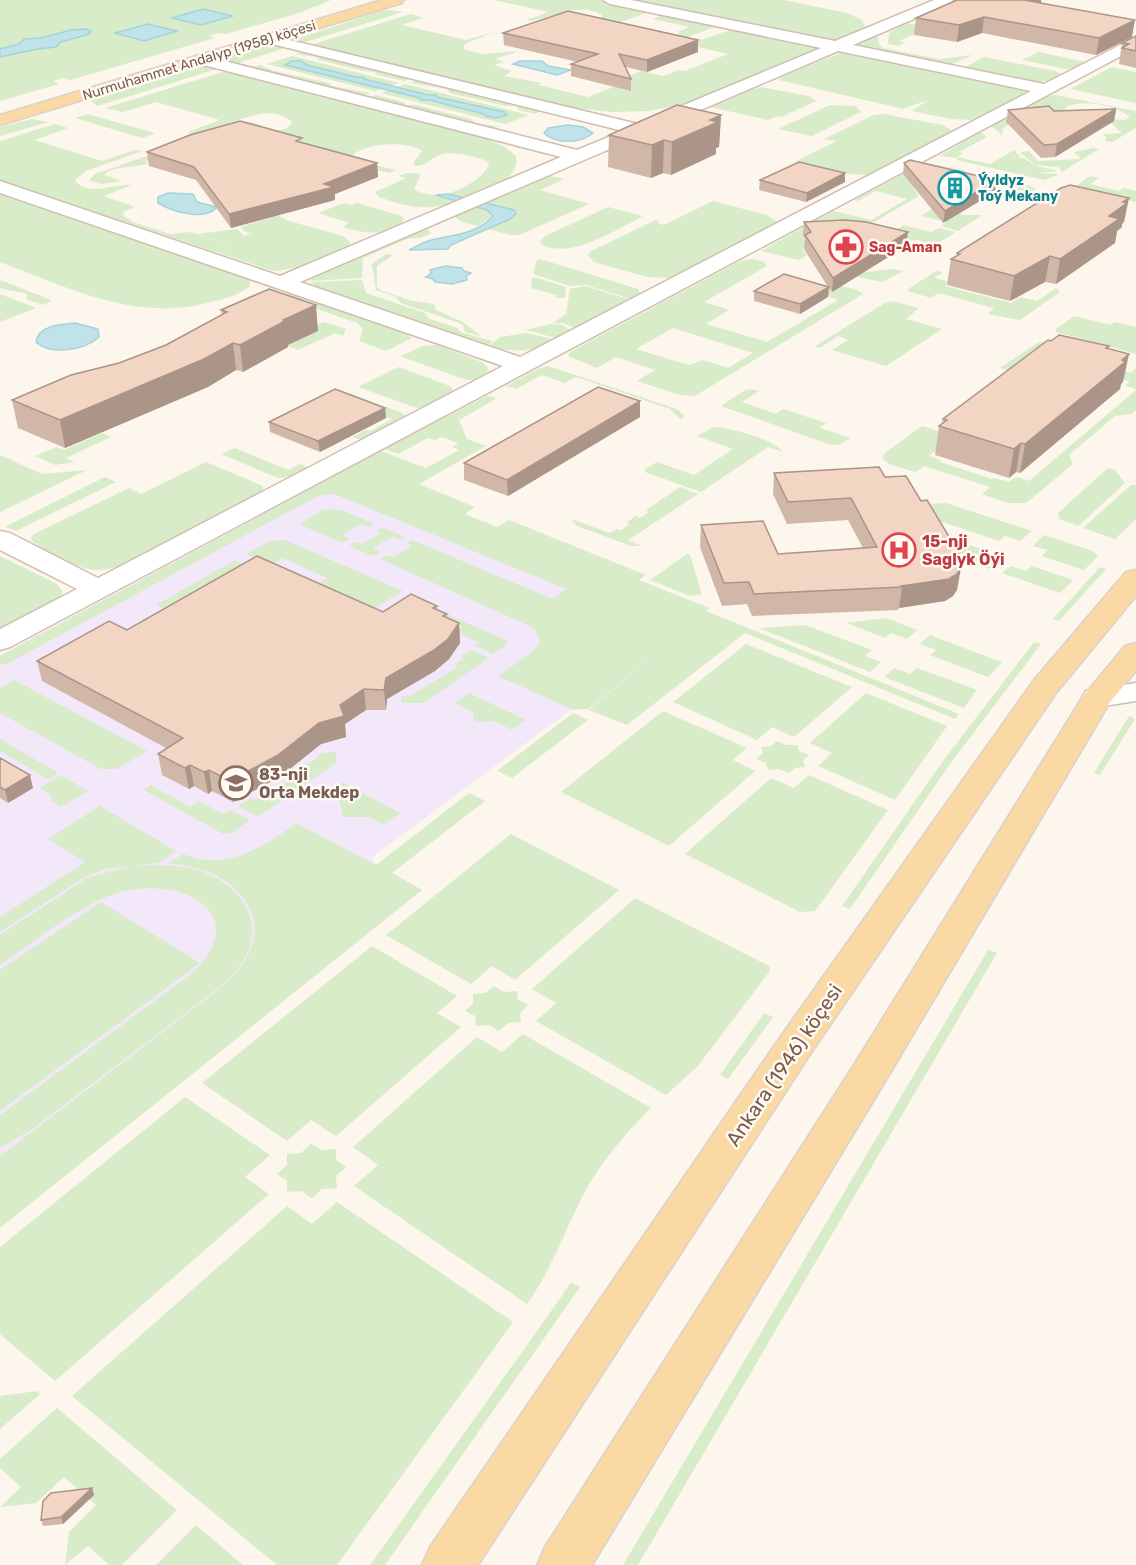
<svg xmlns="http://www.w3.org/2000/svg" width="1136" height="1565" viewBox="0 0 1136 1565" font-family="Rubik,sans-serif">
<rect width="100%" height="100%" fill="#fdf6ec"/>
<polygon fill="#f3e8fa" points="346,470 702,614 589,709 571,710 372,857 379,885 0,1205 0,655"/>
<g fill="#d8ecc9" fill-rule="evenodd">
<polygon points="0,0 331,0 299,13 226,34 219,33 209,36 215,38 70,80 63,78 53,81 59,84 0,101"/>
<path d="M494,0H599L649,12L612,25L601,19L602,15C577,1 554,18 530,21L527,20L548,12Z"/>
<path d="M621,0H784L847,13L862,20L865,26C856,38 838,41 824,40Z"/>
<polygon points="391,10 403,12 302,43 293,40 381,11"/>
<polygon points="411,14 423,18 402,25 466,40 494,32 465,44 463,49 482,54 519,51 495,59 505,62 494,65 512,71 504,76 542,83 539,85 588,97 621,84 617,81 641,71 664,76 679,70 685,71 728,54 694,46 692,43 733,29 817,46 818,49 686,104 648,111 612,112 566,107 310,45"/>
<polygon points="663,15 669,15 717,26 683,39 678,32 689,27 653,19"/>
<polygon points="906,23 931,27 899,41 905,43 898,46 888,44 889,33"/>
<polygon points="874,37 878,37 879,44 883,48 939,59 973,55 950,65 857,45"/>
<polygon points="269,45 288,47 235,64 223,59"/>
<polygon points="302,52 411,79 404,81 377,75 375,72 364,71 319,60 316,57 295,54"/>
<polygon points="843,52 1021,88 1025,93 971,120 951,119 912,111 928,100 903,109 779,80 782,76"/>
<polygon points="1039,52 1085,62 1073,68 1066,69 1022,60"/>
<polygon points="292,56 399,83 375,91 267,64"/>
<path d="M984,57L1055,71L1062,74C1039,92 991,74 964,68Z"/>
<polygon points="260,65 274,71 329,83 332,86 370,93 363,95 253,67"/>
<polygon points="208,66 220,68 98,106 90,101 196,67"/>
<polygon points="1112,67 1136,72 1136,103 1070,89"/>
<path d="M226,71L477,135L505,147L516,156C518,167 513,174 505,180C452,202 437,219 379,197L375,192L406,178L399,176L407,173L421,174L414,190C424,194 436,197 447,194C461,190 486,177 489,163C483,157 451,151 442,154C432,157 428,165 416,166L413,163L422,151C407,140 363,143 351,157L361,162L396,170L390,173L207,135C219,131 232,124 244,122C259,120 282,141 292,122C266,97 220,134 191,134L188,132L220,120L156,102L123,112L105,108Z"/>
<polygon points="417,80 537,110 539,112 535,114 519,110 516,106 505,106 450,93 447,89 410,83"/>
<polygon points="405,84 529,115 505,124 381,93"/>
<polygon points="760,87 809,96 816,101 781,117 777,116 768,120 710,107"/>
<polygon points="376,95 403,102 406,105 416,105 471,119 475,123 502,127 492,128 369,97"/>
<path d="M1055,95L1136,111V128L1112,142L1105,141L1106,137L1103,134L1122,133L1106,119L1125,120L1130,117C1116,105 1081,98 1065,108L1066,110L1014,122L1003,128L1002,135L991,126L1048,96Z"/>
<polygon points="830,105 855,106 861,112 812,136 778,129"/>
<polygon points="88,114 154,133 154,134 142,138 75,118"/>
<polygon points="883,114 943,125 953,131 868,175 849,174 796,161 837,141 824,139 874,115"/>
<polygon points="32,119 48,122 0,136 0,127"/>
<path d="M55,124L68,128L35,140L102,161L135,150L142,151L86,171L75,180C87,198 115,183 132,185L104,196L135,207L123,212L124,216L133,222L170,234L191,232L263,256L198,234L237,229L244,236L251,233L245,232L241,227L278,215L286,220L343,236L351,243C341,256 291,271 273,271L0,180V141Z"/>
<polygon points="981,132 987,137 959,152 963,153 957,157 990,164 1014,150 1020,157 1017,157 1025,159 1036,166 1059,171 1037,173 1059,174 1044,180 956,160 958,158 939,156"/>
<polygon points="1093,148 1099,149 1062,172 1058,167 1035,165 1020,152 1029,151 1038,161 1081,159 1074,152"/>
<path d="M150,155L154,156L145,162L149,163C135,168 112,166 104,175L122,181L101,184L89,180L95,174Z"/>
<polygon points="924,163 967,171 959,176 918,185 913,188 919,196 857,232 814,221 834,211 871,220 907,199 876,191 858,201 854,200"/>
<polygon points="547,175 564,179 540,190 589,204 519,235 510,235 488,229 510,219 514,210 481,203"/>
<polygon points="1090,176 1099,178 1090,184 1119,191 1124,188 1136,191 1136,202 1085,190 1076,186"/>
<polygon points="991,177 1031,186 1036,189 1023,198 1011,195 1002,184 985,180"/>
<path d="M0,192L242,276L250,281L249,287C239,295 224,299 211,302C137,323 69,288 0,262Z"/>
<polygon points="713,201 767,215 777,222 671,278 647,277 594,262 588,255 591,251 656,220 659,221 657,223 664,225"/>
<path d="M344,203L351,205L357,203L402,216L404,220C389,238 362,233 342,227L349,223L318,213Z"/>
<polygon points="939,205 956,209 962,215 982,215 958,231 941,226 947,222 921,216"/>
<polygon points="474,206 487,210 493,216 478,226 462,222 455,217 460,212"/>
<path d="M608,207L643,216C617,229 570,261 541,244L540,241L545,236Z"/>
<polygon points="811,223 808,246 802,249 807,255 799,260 761,251"/>
<polygon points="904,225 931,232 939,228 956,232 930,248 920,240 902,241 885,236"/>
<polygon points="423,229 429,230 431,234 420,238 407,239 363,258 362,278 310,281 313,276"/>
<polygon points="386,254 393,255 377,266 377,287 380,290 412,301 434,304 436,310 463,322 481,336 465,332 463,325 459,323 401,303 396,297 376,290 372,264"/>
<polygon points="540,259 638,289 641,294 634,300 586,285 570,286 536,275 533,273 537,260"/>
<path d="M752,259L763,261L767,266L704,302L729,310L706,324L767,342L838,300L815,292L831,283L857,290L863,294L695,396L680,395L637,381L655,370L616,357L597,368L568,356L570,352L740,261ZM673,328L753,353L728,368L703,360L690,365L685,364L636,349Z"/>
<polygon points="895,269 903,271 882,282 844,274"/>
<polygon points="936,271 943,272 934,278 949,282 945,286 1011,303 1020,297 1037,301 1056,288 1060,292 1020,320 988,314 994,308 938,293 931,298 908,291 908,289"/>
<polygon points="534,277 566,287 565,298 557,298 556,295 531,288 532,278"/>
<path d="M0,280L49,299L51,301L43,305L26,299L28,295C20,290 9,292 0,288Z"/>
<polygon points="362,280 366,293 425,313 428,318 457,328 460,332 492,341 491,343 486,346 322,289 310,282"/>
<polygon points="585,286 631,300 576,329 563,323 553,323 566,314 570,289"/>
<polygon points="281,293 295,295 406,334 412,338 386,351 359,341 363,329 357,323 289,299"/>
<polygon points="0,294 36,308 0,322"/>
<polygon points="891,301 919,308 906,319 942,329 886,366 832,350 848,340 838,336 820,348 815,346 885,303"/>
<polygon points="1074,316 1110,325 1115,322 1136,327 1136,354 1056,332 1056,329"/>
<polygon points="324,322 346,329 343,336 335,333 298,350 287,346 319,331 311,328"/>
<polygon points="551,324 562,325 573,331 559,339 526,330"/>
<path d="M527,333L556,340C533,351 515,354 489,346L500,337Z"/>
<polygon points="1039,342 1050,343 1068,355 1130,373 1136,368 1136,389 1125,386 1130,381 1117,378 1028,376 1000,368"/>
<polygon points="437,345 482,362 488,368 487,373 477,380 466,380 400,356 423,346"/>
<polygon points="548,366 677,409 685,416 680,419 670,409 576,377 565,383 542,375 516,389 506,386 538,369"/>
<polygon points="399,367 450,386 454,391 426,407 417,408 358,387"/>
<polygon points="752,389 759,391 742,402 776,414 783,409 826,423 820,428 851,438 838,445 828,444 721,406 745,390"/>
<polygon points="1136,390 1136,410 1131,414 1115,416 1069,455 1073,464 1026,503 1008,503 982,494 990,487 924,466 915,472 889,464 882,458 885,453 922,426 951,435 936,447 939,448 929,456 941,460 940,462 992,479 994,478 1009,482 1016,477 1029,481"/>
<polygon points="349,393 400,412 406,416 361,440 352,437 366,430 370,431 392,419 337,398"/>
<polygon points="487,396 493,397 496,399 459,420 467,439 486,446 419,484 475,507 465,514 497,527 509,520 646,575 639,580 709,608 706,611 959,714 955,719 745,633 627,725 589,710 683,629 589,709 571,709 498,676 532,652 539,644 538,636 534,628 380,559 387,555 393,557 412,546 407,543 412,540 553,599 566,589 334,494 318,496 5,665 0,663 0,656 381,451 426,468 459,450 453,447 458,443 442,437 435,440 428,438 398,454 384,449"/>
<path d="M714,427C728,427 776,440 783,452L768,447L701,492L645,472V469L657,462L694,475L733,449L697,436Z"/>
<polygon points="102,433 111,437 66,458 75,462 55,465 35,456 57,447 64,450"/>
<polygon points="235,448 288,470 300,464 310,468 292,477 278,478 221,454"/>
<polygon points="0,455 42,474 87,470 0,512"/>
<path d="M206,462L263,486V491L125,564C115,568 103,571 92,570C78,567 42,550 31,540L32,536L38,532L129,488L141,494Z"/>
<polygon points="1108,468 1115,470 1125,483 1078,526 1059,519 1058,513"/>
<polygon points="105,477 116,482 16,531 5,527"/>
<polygon points="1131,485 1136,485 1136,519 1115,539 1083,528"/>
<polygon points="680,487 698,494 628,540 642,546 631,546 577,526 572,521 574,520 610,533 617,529 621,530 630,524 627,522 636,516 640,518 649,512 646,510"/>
<polygon points="946,503 1032,531 1020,541 1005,536 999,541 936,520 926,504"/>
<polygon points="332,509 344,511 375,524 370,527 361,524 342,535 350,539 342,543 301,525 302,522 323,510"/>
<polygon points="382,527 405,537 400,540 392,537 373,548 380,552 373,556 349,546 356,542 362,544 381,533 377,530"/>
<polygon points="1044,535 1093,551 1098,556 1084,570 1042,556 1048,550 1033,546"/>
<polygon points="951,539 988,551 983,556 998,561 989,569 960,559 949,540"/>
<polygon points="284,540 287,541 403,591 364,615 308,591 327,578 282,558 270,565 246,554 270,541"/>
<polygon points="687,554 690,555 702,594 690,596 650,580"/>
<polygon points="0,556 57,584 63,592 59,600 0,632"/>
<polygon points="235,560 259,571 179,616 156,605"/>
<polygon points="1011,566 1026,571 1032,566 1073,580 1060,593 1002,573"/>
<polygon points="1100,567 1106,569 1059,621 1053,619"/>
<polygon points="430,607 506,640 506,645 493,654 474,645 478,642 456,632 462,627 425,611"/>
<polygon points="886,618 917,630 907,639 891,633 885,638 846,623"/>
<polygon points="805,625 872,650 865,656 881,662 870,672 759,628"/>
<polygon points="930,635 1001,662 1002,662 988,677 930,655 936,650 920,644"/>
<polygon points="1034,642 1041,644 950,764 850,909 842,906 943,761"/>
<polygon points="746,644 852,687 794,737 772,727 757,740 673,702"/>
<polygon points="471,650 488,657 486,660 424,703 401,703 402,696 410,696 458,667 455,665 464,658 461,656"/>
<polygon points="894,668 910,674 917,668 977,690 964,708 884,677"/>
<polygon points="14,680 147,751 117,769 101,769 0,713 0,688"/>
<polygon points="469,693 526,720 512,730 494,721 474,722 473,712 455,703"/>
<polygon points="866,693 947,726 895,800 818,766 832,753 810,743"/>
<polygon points="663,711 747,748 733,760 755,771 669,846 561,792"/>
<polygon points="573,713 588,720 512,778 497,771"/>
<polygon points="1129,716 1135,719 1100,775 1094,773"/>
<polygon points="0,739 58,773 48,779 0,751"/>
<polygon points="777,741 786,745 797,745 799,751 809,755 803,760 805,767 795,768 788,773 779,769 768,770 766,763 756,759 763,753 761,747 771,746"/>
<polygon points="336,752 336,763 262,814 256,816 238,806 251,798 255,800 267,792 271,793 299,774 300,769 319,756 319,753"/>
<polygon points="61,775 88,791 61,807 51,801 51,795 40,788"/>
<polygon points="809,775 888,810 815,911 800,912 685,854 771,778 794,788"/>
<polygon points="341,782 400,813 384,825 369,817 343,817 340,802 325,793"/>
<polygon points="151,785 190,807 199,801 223,814 230,810 250,820 232,833 223,834 144,790"/>
<path d="M469,793L485,801L392,873L422,890L0,1228V1156L218,990C228,980 239,971 246,959C277,904 217,863 168,864L183,854C226,872 262,848 296,823L376,865Z"/>
<polygon points="100,806 176,851 159,863 105,869 83,878 0,932 0,917 85,862 48,839"/>
<polygon points="511,834 619,890 515,980 492,966 471,984 386,935"/>
<path d="M130,866C151,865 173,864 194,869C235,880 267,916 245,958C238,970 227,979 217,989L31,1130L0,1148V1115L191,974C256,913 181,876 121,892C81,903 35,942 0,965V935L87,878Z"/>
<polygon points="635,898 769,966 770,971 697,1067 666,1095 536,1021 556,1003 532,989"/>
<polygon points="101,902 200,963 0,1111 0,970"/>
<polygon points="372,946 457,996 437,1013 461,1027 336,1136 311,1120 287,1141 202,1083"/>
<polygon points="988,950 997,953 638,1565 623,1565"/>
<polygon points="494,986 504,992 517,991 518,1000 528,1005 520,1013 521,1022 508,1023 499,1031 489,1025 476,1026 475,1016 465,1011 473,1004 473,994 485,993"/>
<polygon points="764,1013 773,1017 728,1079 720,1075"/>
<path d="M523,1034L651,1108C627,1132 603,1159 587,1188C566,1226 553,1268 527,1304L354,1186L378,1165L353,1147L477,1037L502,1052Z"/>
<polygon points="185,1097 270,1155 245,1177 269,1194 55,1381 0,1334 0,1247"/>
<polygon points="311,1144 322,1150 336,1149 336,1160 346,1167 336,1176 337,1188 322,1189 312,1198 301,1191 287,1192 287,1181 277,1174 287,1165 287,1154 301,1153"/>
<polygon points="337,1202 513,1322 337,1565 277,1565 72,1396 287,1206 312,1224"/>
<polygon points="571,1283 580,1287 385,1565 370,1565"/>
<polygon points="37,1391 40,1394 0,1429 0,1396"/>
<polygon points="57,1408 177,1510 122,1565 109,1565 88,1546 65,1565 69,1532 96,1505 64,1477 36,1503 0,1507 21,1487 0,1468 0,1459"/>
<polygon points="196,1525 243,1565 156,1565"/>
</g>
<g fill="#bfe3e8" stroke="#a5d3da" stroke-width="1.5">
<polygon points="203,9 233,16 201,25 172,18"/>
<polygon points="148,24 177,31 144,41 115,33"/>
<polygon points="86,29 91,31 89,34 61,42 56,47 38,49 0,57 0,49 19,44 24,39 41,38 71,30"/>
<polygon points="292,61 301,61 307,65 356,77 364,77 364,79 428,95 436,95 437,97 505,112 507,115 496,118 486,116 484,114 429,100 421,100 420,98 285,65"/>
<polygon points="520,61 542,61 548,66 571,70 557,75 513,64"/>
<path d="M568,125L583,127L593,133C581,144 555,144 544,133L548,128Z"/>
<path d="M168,193L193,194L197,202L217,207C205,222 171,211 158,203V197Z"/>
<path d="M448,194L514,210L516,214L510,219L451,245L448,249L409,250C416,247 423,242 431,240C452,235 478,234 493,216L487,210L436,195Z"/>
<polygon points="445,266 462,268 464,271 471,273 466,276 467,280 452,284 435,282 433,279 426,277 431,274 430,270"/>
<path d="M75,323L98,329L99,337C85,350 51,356 36,342C38,325 62,324 75,323Z"/>
</g>
<g fill="none" stroke-linecap="round" stroke-linejoin="round">
<g stroke="#d1beb0" stroke-width="3">
<g id="minor">
<path d="M603,0H631L835,41L934,0H953L951,3L853,45L1044,84L1136,37V48L10,647L0,650V629L77,589L0,550V531L10,533L98,578L503,366L0,193V181L280,276L561,157L196,63L193,60L196,57L201,55L577,150L623,131L264,42L262,39L269,35L638,124L821,48L610,4ZM838,51L1031,91L520,357L300,282Z"/>
<polygon points="1136,683 1136,701 1097,707 1086,705 1082,698 1086,691"/>
</g>
</g>
<g stroke="#dad1cd" stroke-width="3">
<g id="major">
<polygon points="382,0 404,0 402,3 0,125 0,115"/>
<polygon points="1136,570 1136,596 1056,693 809,1056 478,1565 422,1565 430,1547 781,1036 1034,680 1126,572"/>
<polygon points="1136,643 1136,671 1110,702 880,1090 592,1565 537,1565 545,1547 852,1068 1082,698 1125,646"/>
</g>
</g>
<use href="#minor" fill="#fff" fill-rule="evenodd"/>
<use href="#major" fill="#fbd9a5" fill-rule="evenodd"/>
</g>
<g fill="#d1b7a8">
<polygon points="957,0 1041,0 1041,3 1132,37 1096,55 982,33 957,42 914,35 916,18"/>
<polygon points="503,33 698,40 698,52 647,72 626,67 631,79 631,91 571,76 571,64 578,62 504,45"/>
<polygon points="1136,36 1136,68 1119,64 1122,43"/>
<polygon points="1116,109 1114,121 1055,157 1041,158 1006,122 1008,110 1054,111"/>
<polygon points="721,115 719,147 716,148 716,154 671,175 663,173 651,178 608,167 609,135"/>
<polygon points="303,143 377,163 378,177 335,194 335,200 231,228 196,180 149,166 147,152"/>
<polygon points="904,163 996,180 995,192 943,223 903,174"/>
<polygon points="760,180 845,182 806,202 759,190"/>
<polygon points="804,222 906,246 832,292 829,288 828,297 800,314 754,301 754,291 828,287 804,249 805,239 803,235"/>
<polygon points="1124,222 1122,224 1122,227 1117,231 1115,243 1056,284 1045,282 1010,301 947,285 951,259 957,256 957,253"/>
<polygon points="221,310 318,331 288,345 288,347 243,372 236,370 208,387 65,448 18,428 12,400 119,363 166,345 222,315"/>
<polygon points="1051,341 1109,346 1109,349 1123,382 1121,384 1120,389 1020,473 1016,472 1009,478 935,455 939,426 942,424 943,419"/>
<polygon points="385,408 386,418 320,452 270,432 269,422"/>
<polygon points="640,417 508,496 464,480 464,463"/>
<polygon points="879,467 957,590 953,596 945,601 899,608 898,610 752,616 747,604 722,606 700,547 701,525 778,554 863,548 848,520 787,524 773,494 774,473"/>
<polygon points="437,606 437,610 447,618 459,623 460,643 449,659 435,671 387,699 386,710 366,710 345,724 346,737 321,744 281,776 233,802 212,791 208,794 194,786 189,789 162,775 158,754 166,748 42,681 37,661 127,630 383,612"/>
<polygon points="0,758 33,788 8,803 0,798"/>
<polygon points="92,1488 94,1495 63,1524 43,1526 41,1520"/>
</g>
<g fill="#aa9588">
<polygon points="1017,0 1041,0 1041,3"/>
<polygon points="984,17 982,33 957,42 959,25"/>
<polygon points="1135,20 1132,37 1096,55 1099,38"/>
<polygon points="698,40 698,52 647,72 647,60"/>
<polygon points="1116,109 1114,121 1055,157 1057,144"/>
<polygon points="721,115 719,147 716,148 716,154 671,175 672,142 710,120"/>
<polygon points="664,140 663,173 651,178 652,145"/>
<polygon points="377,163 378,177 335,194 335,200 231,228 229,214 324,184"/>
<polygon points="845,173 845,182 806,202 807,193"/>
<polygon points="996,180 995,192 943,223 945,211"/>
<polygon points="1129,198 1124,222 1122,224 1122,227 1117,231 1115,243 1056,284 1060,259 1109,216 1123,202"/>
<polygon points="908,232 906,246 832,292 833,278"/>
<polygon points="1050,256 1045,282 1010,301 1014,276"/>
<polygon points="829,287 828,297 800,314 800,304"/>
<polygon points="316,305 318,331 288,345 288,347 243,372 240,345 283,320"/>
<polygon points="233,343 236,370 208,387 65,448 60,420"/>
<polygon points="1129,354 1123,382 1121,384 1120,389 1020,473 1025,444"/>
<polygon points="640,401 640,417 508,496 507,480"/>
<polygon points="385,408 386,418 320,452 318,441"/>
<polygon points="1021,443 1016,472 1009,478 1014,449"/>
<polygon points="961,568 957,590 953,596 945,601 899,608 902,587 901,586"/>
<polygon points="459,623 460,643 449,659 435,671 387,699 386,710 384,690 386,678"/>
<polygon points="364,689 366,710 345,724 346,737 321,744 281,776 233,802 230,781"/>
<polygon points="190,765 194,786 189,789 185,768"/>
<polygon points="209,770 212,791 208,794 204,772"/>
<polygon points="30,775 33,788 8,803 5,790"/>
<polygon points="92,1488 94,1495 63,1524 61,1517"/>
</g>
<g fill="#f3d5c3" stroke="#aa9588" stroke-width="1.5">
<polygon points="957,0 1024,0 1135,20 1099,38 984,17 959,25 916,18"/>
<polygon points="568,11 698,40 647,60 619,54 631,79 571,64 598,54 503,33"/>
<polygon points="1136,36 1136,51 1122,48 1129,44 1122,43"/>
<polygon points="677,105 721,115 710,120 718,122 672,142 664,140 652,145 609,135"/>
<polygon points="1049,106 1054,111 1116,109 1057,144 1044,145 1008,110"/>
<polygon points="240,121 302,138 296,141 377,163 324,184 334,187 229,214 194,167 147,152 190,135"/>
<polygon points="910,160 996,180 945,211 904,163"/>
<polygon points="799,162 845,173 807,193 760,180"/>
<polygon points="1070,185 1129,198 1123,202 1127,203 1109,216 1119,219 1060,259 1050,256 1014,276 951,259 960,254 957,253 1061,188"/>
<polygon points="845,220 866,222 908,232 833,278 805,235 811,232 804,222"/>
<polygon points="784,274 829,287 800,304 754,291"/>
<polygon points="269,289 316,305 283,320 285,321 240,345 233,343 204,359 60,420 12,400 71,375 119,363 166,345 227,312 221,310"/>
<polygon points="1059,335 1109,346 1106,348 1129,354 1122,360 1125,362 1025,444 1021,443 1014,449 939,426 947,420 943,419 1048,340 1051,341"/>
<polygon points="598,387 640,401 507,480 464,463"/>
<polygon points="335,389 385,408 318,441 269,422"/>
<polygon points="879,467 885,477 906,476 921,501 927,500 960,555 961,568 957,574 949,579 901,586 902,587 754,594 749,582 724,583 701,525 763,521 778,554 877,547 851,498 788,502 774,473"/>
<polygon points="257,556 383,612 411,594 437,606 433,608 447,614 443,616 459,623 448,639 434,650 386,678 384,690 364,689 340,705 344,716 319,723 278,755 230,781 209,770 204,772 190,765 185,768 158,754 183,738 37,661 109,621 127,630"/>
<polygon points="0,758 30,775 5,790 0,787"/>
<polygon points="92,1488 61,1517 41,1520 43,1501 51,1493"/>
</g>
<defs>
<g id="building-ring" transform="scale(1.725)"><circle r="9.5" fill="#fffaf3" stroke="#0f9aa8" stroke-width="1.5"/><path d="M-4-6H4V6H1V3H-1V6H-4ZM-2.5-4.3h1.7v1.8h-1.7ZM.8-4.3h1.7v1.8H.8ZM-2.5-1h1.7V.8h-1.7ZM.8-1h1.7V.8H.8Z" fill="#0f9aa8"/></g>
<g id="pharmacy-ring" transform="scale(1.725)"><circle r="9.5" fill="#fffaf3" stroke="#e0444e" stroke-width="1.5"/><path d="M-2-6h4v4h4v4h-4v4h-4v-4h-4v-4h4Z" fill="#e0444e"/></g>
<g id="hospital-ring" transform="scale(1.725)"><circle r="9.5" fill="#fffaf3" stroke="#e0444e" stroke-width="1.5"/><path d="M-5-5h3v3.5h4V-5h3V5h-3V1.5h-4V5h-3Z" fill="#e0444e"/></g>
<g id="school-ring" transform="scale(1.725)"><circle r="9.5" fill="#fffaf3" stroke="#8d6e63" stroke-width="1.5"/><path d="M0-5L7-2L0 1L-7-2ZM-4 1L0 2.5L4 1V4Q0 6-4 4Z" fill="#8d6e63"/></g>
</defs>
<g fill-rule="evenodd">
<use href="#building-ring" x="955" y="188"/>
<use href="#pharmacy-ring" x="846" y="247"/>
<use href="#hospital-ring" x="899" y="550"/>
<use href="#school-ring" x="236" y="783"/>
</g>
<g text-anchor="middle" stroke-width="5" stroke-linejoin="round" paint-order="stroke">
<g font-size="14" fill="#7a5c4d" stroke="#fffaf3">
<text transform="translate(199 60) rotate(-17)" y="5">Nurmuhammet Andalyp (1958) köçesi</text>
</g>
<g font-size="14" font-weight="bold" fill="#0d838f" stroke="#fffaf3" text-anchor="start">
<text x="978" y="185">Ýyldyz<tspan x="978" dy="16">Toý Mekany</tspan></text>
</g>
<g font-size="14" font-weight="bold" fill="#be3a42" stroke="#fffaf3" text-anchor="start">
<text x="869" y="252">Sag-Aman</text>
</g>
<g font-size="16" font-weight="bold" fill="#be3a42" stroke="#fffaf3" text-anchor="start">
<text x="922" y="547">15-nji<tspan x="922" dy="18">Saglyk Öýi</tspan></text>
</g>
<g font-size="16" font-weight="bold" fill="#785e54" stroke="#fffaf3" text-anchor="start">
<text x="259" y="780">83-nji<tspan x="259" dy="18">Orta Mekdep</tspan></text>
</g>
<g font-size="20" fill="#7a5c4d" stroke="#fffaf3">
<text transform="translate(784 1065) rotate(-56)" y="7">Ankara (1946) köçesi</text>
</g>
</g>
</svg>
